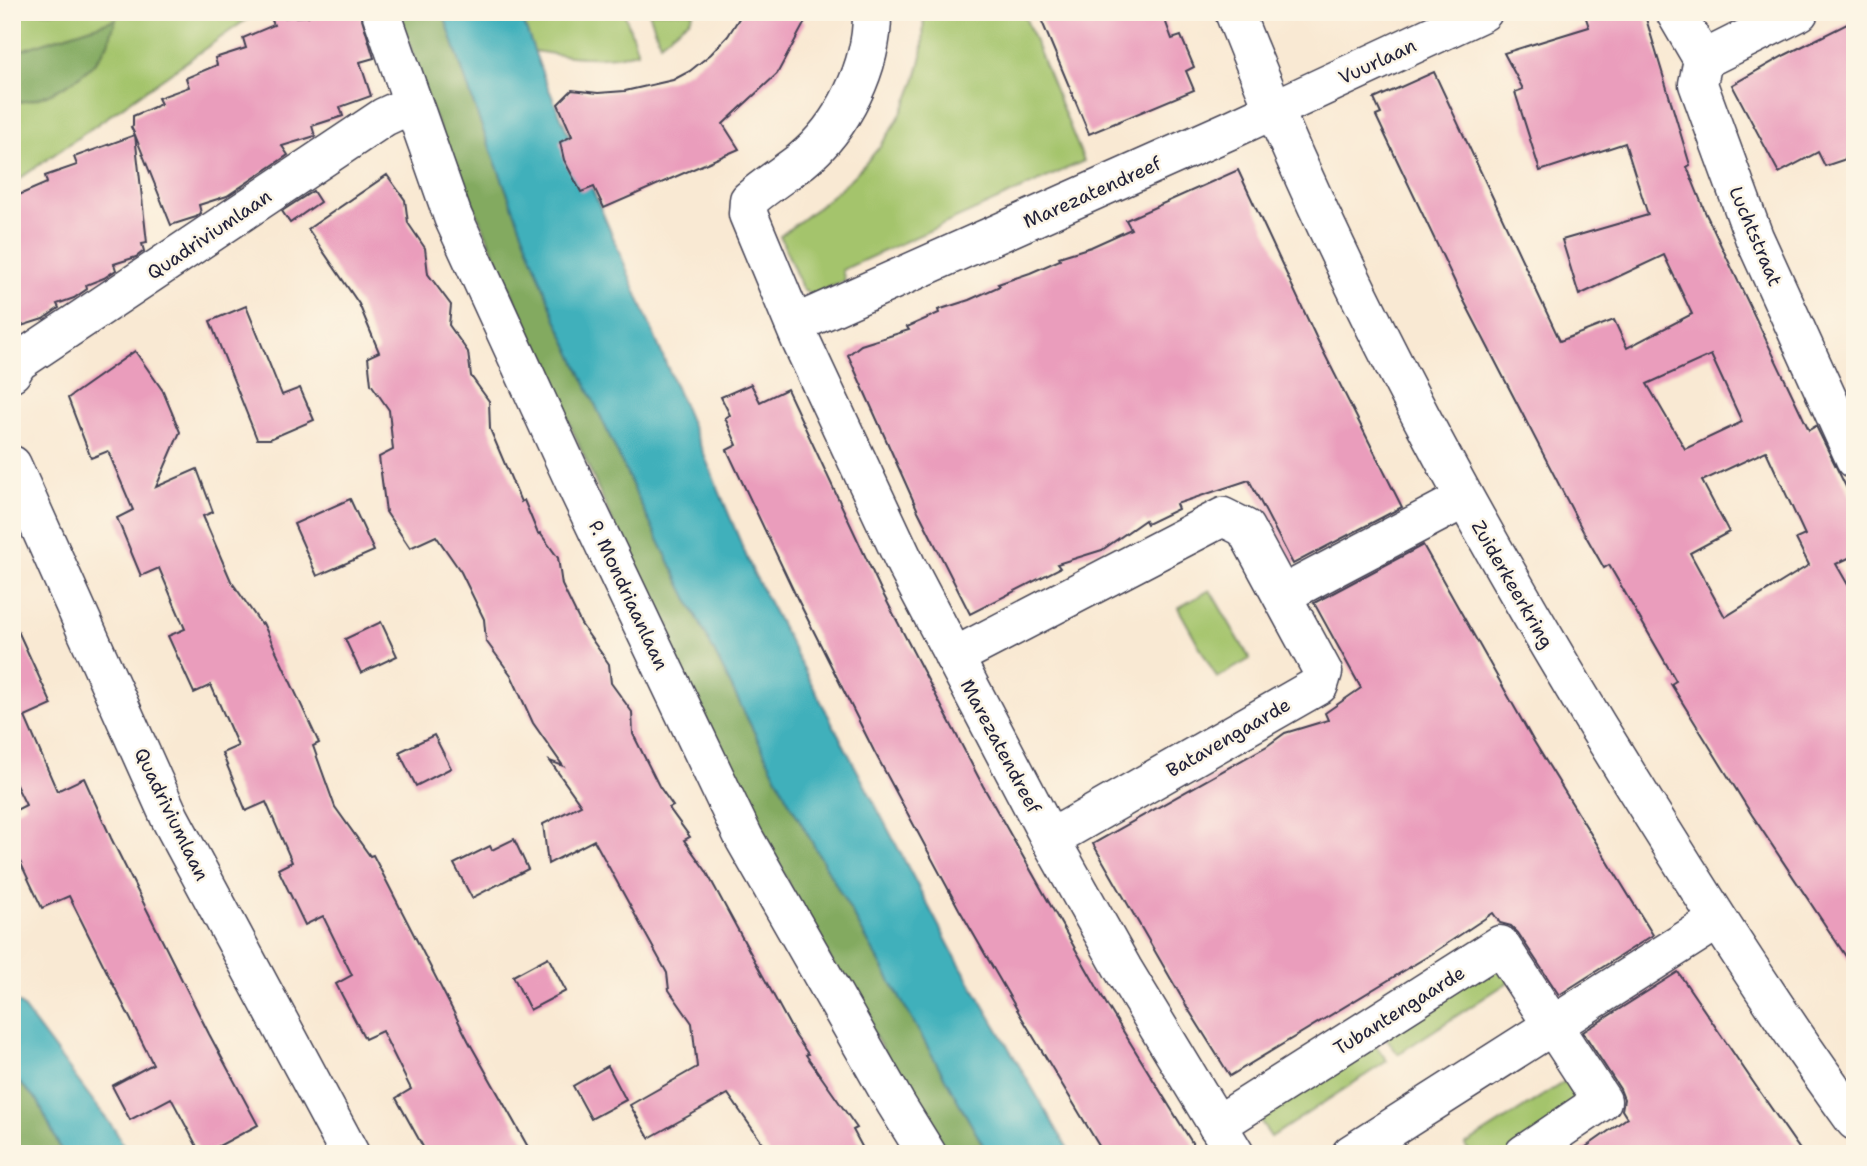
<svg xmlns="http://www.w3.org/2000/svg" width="1867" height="1166" viewBox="0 0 1867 1166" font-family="'Shantell Sans',sans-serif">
<rect width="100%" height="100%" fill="#fcf5e5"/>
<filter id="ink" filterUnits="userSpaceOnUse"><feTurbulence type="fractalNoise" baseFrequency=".0143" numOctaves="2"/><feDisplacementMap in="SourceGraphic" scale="14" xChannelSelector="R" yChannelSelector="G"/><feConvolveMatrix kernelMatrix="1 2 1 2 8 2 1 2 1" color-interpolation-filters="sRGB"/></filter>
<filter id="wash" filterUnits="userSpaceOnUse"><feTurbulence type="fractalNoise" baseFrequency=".00686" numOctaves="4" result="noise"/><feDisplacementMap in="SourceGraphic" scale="28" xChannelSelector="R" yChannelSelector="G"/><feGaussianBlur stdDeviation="1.57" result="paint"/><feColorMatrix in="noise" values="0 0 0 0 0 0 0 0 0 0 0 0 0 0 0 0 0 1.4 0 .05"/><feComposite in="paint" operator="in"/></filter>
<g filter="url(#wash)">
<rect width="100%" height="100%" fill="#f9e9d3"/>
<g fill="#a4c46c" stroke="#637354" stroke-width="2">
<polygon points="12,12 257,12 12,184"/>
<path d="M520,12H624L638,52C600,61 572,57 534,51Z"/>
<polygon points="649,12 694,12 690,19 660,43"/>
<path d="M924,12H1023L1084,161L842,270L845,281L812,295L802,288L780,236C845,188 905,140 922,55C924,42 923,26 924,12Z"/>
<polygon points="1210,590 1250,659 1217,678 1178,608"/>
<polygon points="1498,954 1513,979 1398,1054 1380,1029"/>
<polygon points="1370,1037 1387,1061 1271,1137 1253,1110"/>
<polygon points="1575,1075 1591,1097 1509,1154 1471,1154 1465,1145"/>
</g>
<g fill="#83aa60" stroke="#52664e" stroke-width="2">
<polygon points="399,12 443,12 477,114 556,319 645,513 786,796 988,1154 943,1154 803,912 655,618 430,107"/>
<path d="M116,19C113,27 111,37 107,45C92,75 45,103 12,102V53Z"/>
<polygon points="12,1075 38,1101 63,1154 12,1154"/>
</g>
<g fill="#40b0bb" stroke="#31697b" stroke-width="2">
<polygon points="443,12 520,12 544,78 616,244 753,572 952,951 1071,1154 988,1154 786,796 645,513 556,319 477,114"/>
<polygon points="12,999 21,1005 115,1130 128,1154 63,1154 38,1101 12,1075"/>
</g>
<g id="blocks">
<g fill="#ea9dbc" fill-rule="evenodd">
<polygon points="306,12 360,12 374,58 360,62 371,96 340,107 343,116 312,126 315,136 282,146 288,155 227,196 199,205 201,213 196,217 171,225 135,135 147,243 142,244 144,251 136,257 114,264 116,270 104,278 86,285 87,289 74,298 57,304 59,308 43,319 12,329 12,198 47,183 45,176 77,165 74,157 135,135 131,127 133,126 133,116 161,104 158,98 189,87 186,78 217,65 215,58 246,48 243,38 274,25 271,18 308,16"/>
<polygon points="743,12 787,12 805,22 777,74 723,124 739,149 604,208 594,187 581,192 564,160 560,142 572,136 558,104 572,90 598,93 625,91 673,80 690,71 711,54 728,36"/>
<polygon points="1038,12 1162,12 1172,39 1181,36 1194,67 1186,71 1194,90 1089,134"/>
<path d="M1584,12H1644L1690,165L1687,167L1706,214L1809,430L1816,426L1855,505V555L1836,564L1855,597V970L1752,815L1703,736L1671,684L1676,681L1609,565L1604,568L1583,531L1462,297L1376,116L1381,114L1374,99L1434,72L1560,341L1614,320L1627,348L1692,314L1664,255L1579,295L1562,240L1648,215L1625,143L1540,171L1515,92L1523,89L1504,53L1589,27ZM1711,355L1742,422L1685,449L1647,384ZM1766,451L1805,535L1796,539L1809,565L1725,617L1690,553L1729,532L1702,481Z"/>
<polygon points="1855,20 1855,156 1825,166 1818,152 1779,173 1732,85 1785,55"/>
<polygon points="1238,170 1316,337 1402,507 1293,564 1249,480 1176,504 1178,509 1147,524 1145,520 1102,550 1057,564 1060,568 970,614 918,511 848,355 861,345 909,330 907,327 939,313 938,310 969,300 1000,286 998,284 1030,273 1060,260 1059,257 1091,247 1131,229 1126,220"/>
<polygon points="387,175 405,200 408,223 425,248 428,274 451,305 449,325 468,352 471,376 489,401 490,429 521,502 524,500 538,534 540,533 558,558 562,585 581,624 609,664 611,683 632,712 633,734 659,786 673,806 669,808 690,837 684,840 706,871 795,1035 808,1054 806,1055 857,1128 853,1130 866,1154 770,1154 728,1094 649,1138 630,1105 697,1067 692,1023 669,990 667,973 594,840 548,864 543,824 581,805 550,761 563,766 533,723 511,675 486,641 484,619 461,572 436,536 410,548 386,512 379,457 393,450 389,410 371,384 368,357 379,352 359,304 308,229"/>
<polygon points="313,191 320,202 290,223 282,211"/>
<polygon points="246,306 282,395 300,388 314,420 270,439 257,439 210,321"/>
<polygon points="135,351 163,391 180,432 156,487 197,469 213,512 203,516 231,581 261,624 263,623 319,743 313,746 335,807 370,856 373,855 469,1042 532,1154 427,1154 396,1098 411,1089 382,1031 365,1039 336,984 352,975 323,916 305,925 278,869 292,862 266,802 246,811 222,753 238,746 211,685 194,693 168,636 185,629 159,568 141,576 117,518 133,510 108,451 91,458 68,398"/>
<polygon points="751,384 760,402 787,389 881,590 983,786 1107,1005 1199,1154 1104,1154 1022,1018 959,909 874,751 797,598 727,450 737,445 725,418 730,415 721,397"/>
<polygon points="350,499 374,551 317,576 294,524"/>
<polygon points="1423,545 1533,740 1653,935 1559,995 1518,933 1511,926 1500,923 1493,913 1430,955 1230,1076 1190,1012 1093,844 1267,746 1285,733 1328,720 1325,713 1361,688 1314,603"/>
<polygon points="12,618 52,705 25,717 57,791 84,778 111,838 209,1034 258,1125 204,1154 201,1154 171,1098 130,1120 112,1086 153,1064 69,896 42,908 12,845 12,812 26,805 12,777"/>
<polygon points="381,622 397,656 361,673 345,639"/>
<polygon points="434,735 451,768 416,786 399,752"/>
<polygon points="514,839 528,869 472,898 454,864 490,846 492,850"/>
<polygon points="548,957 566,991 530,1010 513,976"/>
<polygon points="1678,972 1760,1092 1803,1154 1576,1154 1627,1118 1622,1110 1624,1099 1620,1089 1583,1032"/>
<polygon points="608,1066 626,1100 591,1119 573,1086"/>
</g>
</g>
</g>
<g filter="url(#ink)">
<use href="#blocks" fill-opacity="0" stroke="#424052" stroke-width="2"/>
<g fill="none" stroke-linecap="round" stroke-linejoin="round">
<g stroke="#424052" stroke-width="41">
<g id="street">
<polyline points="381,12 453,217 574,481 744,838 896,1104 927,1154"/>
<path d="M872,12C873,66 843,127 801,161C784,174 765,186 749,200L748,214L801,341L906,565L1050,839L1123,969L1235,1154"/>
<path d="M1234,12C1343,289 1486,549 1643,800C1711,909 1779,1017 1855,1121"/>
<polyline points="1675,12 1703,60 1698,84 1754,237 1855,459"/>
<polyline points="1703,60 1799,12"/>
<polyline points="795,324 1230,130 1483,12"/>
<polyline points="12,372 18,362 384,117 412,104"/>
<polyline points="12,465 170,818 350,1154"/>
<polyline points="1282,595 1464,499"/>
<polyline points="954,657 1223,517 1245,528 1323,672 1319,685 1050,839"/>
<polyline points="1217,1125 1500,945 1602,1101 1524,1154"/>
<polyline points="1351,1154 1718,920"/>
</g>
</g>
<use href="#street" stroke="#fff" stroke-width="38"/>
</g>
</g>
<g text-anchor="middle" stroke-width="5" stroke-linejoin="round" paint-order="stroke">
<g font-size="19" fill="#22223b" stroke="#fcf5e5">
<text transform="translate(1377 61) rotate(-25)" y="7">Vuurlaan</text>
<text transform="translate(1092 192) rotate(-24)" y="7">Marezatendreef</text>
<text transform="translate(209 234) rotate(-34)" y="7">Quadriviumlaan</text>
<text transform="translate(1756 236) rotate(67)" y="7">Luchtstraat</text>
<text transform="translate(1513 584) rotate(60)" y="7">Zuiderkeerkring</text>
<text transform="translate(629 595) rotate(65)" y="7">P. Mondriaanlaan</text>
<text transform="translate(1228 737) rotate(-30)" y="7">Batavengaarde</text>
<text transform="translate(1001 746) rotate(62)" y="7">Marezatendreef</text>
<text transform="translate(172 814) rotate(64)" y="7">Quadriviumlaan</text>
<text transform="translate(1399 1010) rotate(-32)" y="7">Tubantengaarde</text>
</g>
</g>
<rect width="1867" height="1166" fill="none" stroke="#fcf5e5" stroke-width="42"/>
</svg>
